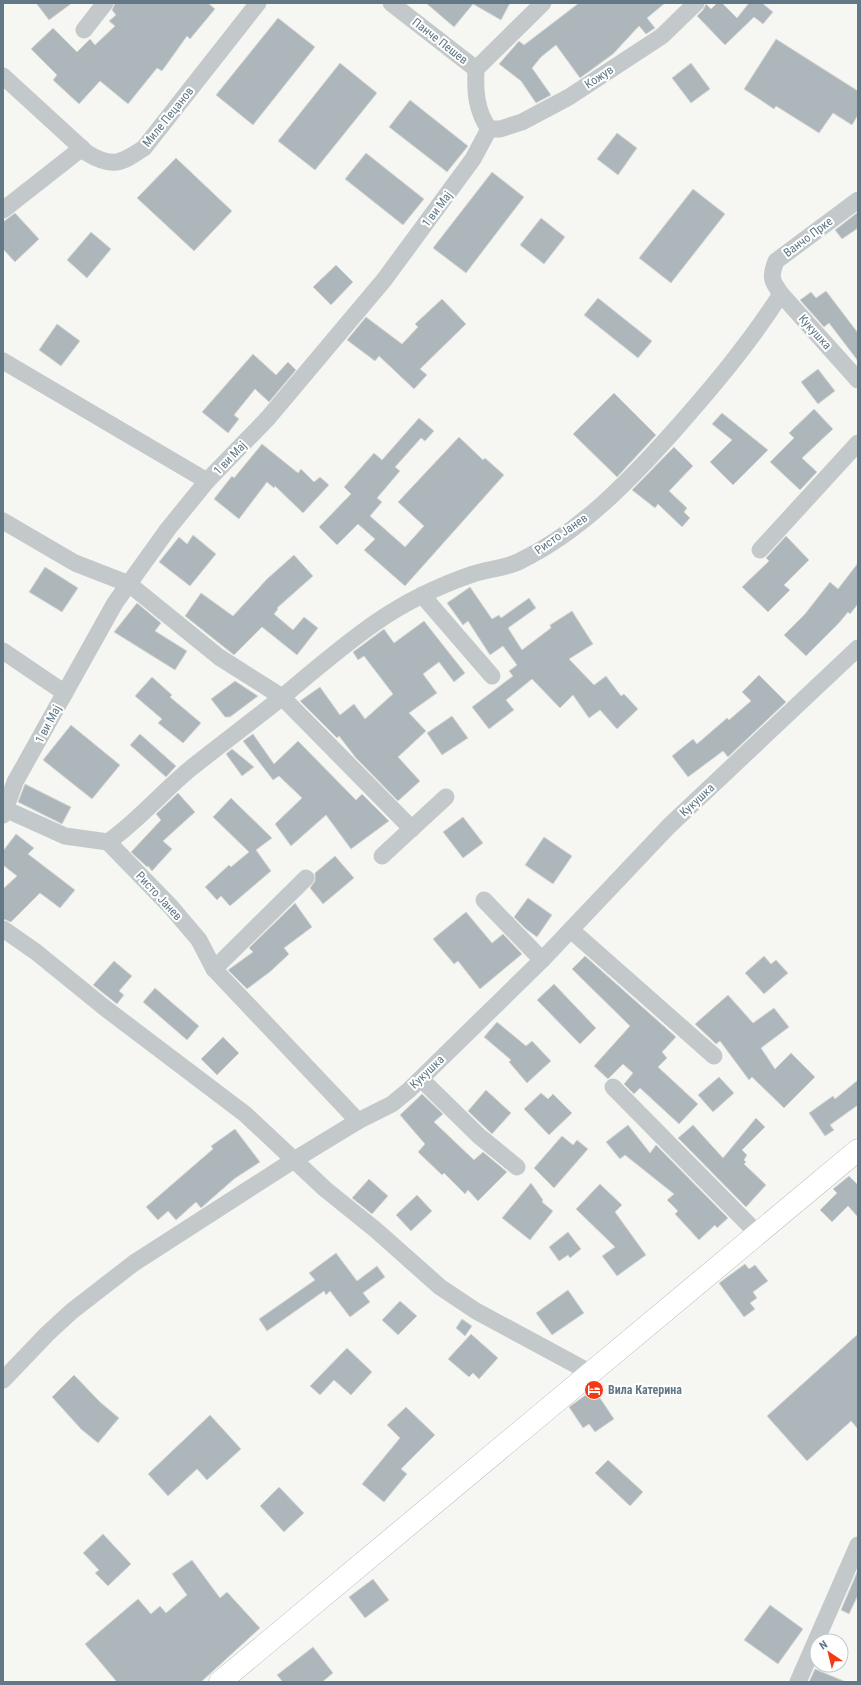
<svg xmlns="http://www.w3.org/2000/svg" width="861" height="1685" viewBox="0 0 861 1685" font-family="'Roboto Condensed',sans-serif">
<rect width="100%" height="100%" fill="#f6f6f2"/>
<g fill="#adb7bb" stroke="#d7d7d4">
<polygon points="36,3 72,3 49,20"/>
<polygon points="115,3 208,3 215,9 190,39 187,36 162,71 157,68 128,104 100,81 79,104 53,80 57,75 31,49 53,28 77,52 90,39 95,45 115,26 109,21 116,15 112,10"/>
<polygon points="426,3 510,3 501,20 473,4 454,27"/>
<polygon points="579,3 665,3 647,18 655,28 646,34 639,26 613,54 580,78 556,45 541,57 532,68 551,95 536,103 521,81 499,64 519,41 524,45"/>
<polygon points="717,3 722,3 737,18 749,3 762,3 773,12 763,24 754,17 725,45 697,16 703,10 706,4 711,9"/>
<polygon points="278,18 315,47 253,125 216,95"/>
<polygon points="776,39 858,91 858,115 852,125 833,113 819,133 776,106 774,109 744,89"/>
<polygon points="340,63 377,93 315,170 278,141"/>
<polygon points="691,63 710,89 691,103 672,78"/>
<polygon points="410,100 468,146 447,172 389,127"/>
<polygon points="617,133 637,148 618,175 597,159"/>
<polygon points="366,153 424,199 403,225 345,179"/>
<polygon points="176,158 232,211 194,251 137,198"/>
<polygon points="492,172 524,197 466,273 433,248"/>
<polygon points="693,189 725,214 671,283 639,258"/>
<polygon points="858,212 858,228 842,239 835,230"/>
<polygon points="15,213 39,239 15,262 3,249 3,222"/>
<polygon points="541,218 565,237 544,264 520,245"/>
<polygon points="91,232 111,249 87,278 67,260"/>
<polygon points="336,265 353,282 331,305 313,287"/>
<polygon points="826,291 858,333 858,361 829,323 824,327 800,300 811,292 816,298"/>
<polygon points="598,298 652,341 638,358 584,315"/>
<polygon points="442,299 466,324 420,369 427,375 414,389 379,356 375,361 347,340 366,317 402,344 418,327 415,324"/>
<polygon points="57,324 80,341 61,366 39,350"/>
<polygon points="253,354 276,375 288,362 296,370 269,402 255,389 234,415 239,419 228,433 202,412"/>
<polygon points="818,369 835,391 818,404 801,382"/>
<polygon points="614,393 656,435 617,477 573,434"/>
<polygon points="814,409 833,429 802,458 817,472 800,490 770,462 794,438 789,433"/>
<polygon points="722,413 768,450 733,485 710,462 732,440 712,424"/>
<polygon points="419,418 434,431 425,441 421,438 395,467 400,471 377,498 382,502 370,516 405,547 424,526 398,502 459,437 483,460 485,458 504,475 405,586 364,550 375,539 358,524 337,545 319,527 351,494 344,487 374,453 382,460"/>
<polygon points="262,444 298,473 301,469 314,482 320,477 329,485 303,513 275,486 274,488 267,482 239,519 214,499 232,476 234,478"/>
<polygon points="674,447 693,466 669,491 687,508 684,512 690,518 682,527 658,504 655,508 632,490"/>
<polygon points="193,535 216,554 190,586 159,562 179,537 187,544"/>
<polygon points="786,536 809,560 784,585 790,590 768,612 742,587 769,561 766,558"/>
<polygon points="294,555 313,576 277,608 278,609 274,614 293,630 304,617 318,628 297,655 262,627 234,655 185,616 201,593 233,616 267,579"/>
<polygon points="858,563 858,604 850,614 848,612 838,624 806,656 784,635 805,614 830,582 838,589"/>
<polygon points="45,567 78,588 62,612 29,592"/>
<polygon points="470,587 492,619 499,615 501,618 529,598 536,608 508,628 522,650 551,628 550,625 572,611 593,644 569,659 594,685 606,676 621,696 624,694 638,709 617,729 600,710 589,718 573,695 560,708 532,679 506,700 514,710 489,729 472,707 513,676 509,671 517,665 503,646 490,655 468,621 463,625 447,603"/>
<polygon points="137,603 161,623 155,631 187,651 175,670 114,632"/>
<polygon points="424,621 465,673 454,682 439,662 423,674 437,693 409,713 426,731 398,757 420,781 398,801 356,758 339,736 337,738 300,701 320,687 340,715 354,704 365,719 393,694 364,656 358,660 353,652 384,629 394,643"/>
<polygon points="759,675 786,702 728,757 723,751 688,777 672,756 693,739 697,744 727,718 729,720 751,701 742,692"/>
<polygon points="152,677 172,695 170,697 201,723 183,743 158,723 162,719 135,696"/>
<polygon points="235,681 258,696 230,717 225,717 211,699"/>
<polygon points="452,716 468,738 442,755 427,733"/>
<polygon points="71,725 120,765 92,799 43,760"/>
<polygon points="140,734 176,766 166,777 130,745"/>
<polygon points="253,734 274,764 298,741 356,800 362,794 389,821 351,849 326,815 291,846 275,824 302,798 279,776 273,780 243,741"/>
<polygon points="232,749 254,767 242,776 226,754"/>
<polygon points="25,784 71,807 62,824 18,802"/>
<polygon points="178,793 195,812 163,841 172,849 152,871 148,866 147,867 131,852 161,820 156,814"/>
<polygon points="231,798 272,838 256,850 271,871 230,906 221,896 217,900 205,887 229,865 231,867 249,852 213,817"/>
<polygon points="463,817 483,843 463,858 443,832"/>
<polygon points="16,834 34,848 28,854 75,890 60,908 40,893 11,922 3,919 3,889 17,876 3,865 3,851"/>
<polygon points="544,837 572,856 553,884 525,865"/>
<polygon points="335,856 354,878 323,904 310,888 315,881 315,873"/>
<polygon points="528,898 552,915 537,937 526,929 514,917"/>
<polygon points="295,903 312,927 284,948 289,954 271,971 247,989 228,970 253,952 249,948"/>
<polygon points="466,912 492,943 503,934 522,954 480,989 458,961 454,964 433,939"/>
<polygon points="585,956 676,1037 662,1052 667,1058 658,1067 698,1104 679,1124 640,1088 634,1094 624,1084 633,1073 623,1064 608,1079 594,1066 630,1026 572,969"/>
<polygon points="764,956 771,964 776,960 788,973 764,994 745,973"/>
<polygon points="114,961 132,976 119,991 124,995 117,1004 93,985"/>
<polygon points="554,984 596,1028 580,1044 537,1000"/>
<polygon points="155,988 199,1026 187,1040 143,1002"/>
<polygon points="728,995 753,1023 774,1008 789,1027 761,1048 775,1069 791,1053 815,1077 784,1108 752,1077 749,1080 720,1041 716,1044 695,1024"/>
<polygon points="497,1022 526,1046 532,1041 551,1061 527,1083 509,1062 511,1060 484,1037"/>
<polygon points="223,1037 239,1053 217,1075 201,1059"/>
<polygon points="719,1077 734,1093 713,1112 698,1095"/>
<polygon points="858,1080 858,1105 830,1125 834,1130 825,1136 809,1113 833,1096 835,1099"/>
<polygon points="486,1090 511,1113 492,1134 468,1111"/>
<polygon points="541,1093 548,1099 553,1094 572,1113 549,1135 524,1109"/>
<polygon points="422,1094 443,1114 434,1122 474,1160 483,1152 507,1172 478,1201 468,1190 465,1194 444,1173 442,1175 418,1152 425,1144 400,1115"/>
<polygon points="756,1118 765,1127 742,1150 747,1155 744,1160 746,1162 744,1164 766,1185 746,1207 678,1138 693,1125 723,1158"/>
<polygon points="628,1125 650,1153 656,1145 728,1218 717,1228 715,1225 699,1240 675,1214 678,1211 667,1200 674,1194 625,1155 620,1159 606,1142"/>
<polygon points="235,1129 260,1162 234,1179 201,1208 196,1202 176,1220 168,1211 158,1220 146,1207 213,1149 211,1146"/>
<polygon points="562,1136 573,1145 577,1140 588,1149 554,1188 534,1168"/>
<polygon points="849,1176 858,1185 858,1217 848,1206 832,1222 820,1210 837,1193 833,1189"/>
<polygon points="369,1179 388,1196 372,1214 352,1198"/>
<polygon points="531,1183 543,1200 542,1202 553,1211 530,1240 502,1218"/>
<polygon points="600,1184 622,1205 615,1212 646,1255 617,1276 602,1256 615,1247 576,1209"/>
<polygon points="417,1195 432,1211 411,1231 396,1215"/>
<polygon points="568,1232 581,1249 570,1258 568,1255 559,1261 549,1247"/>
<polygon points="336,1253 357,1281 377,1266 385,1277 363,1293 370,1302 350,1317 330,1291 326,1295 324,1291 267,1331 259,1319 315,1280 309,1273"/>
<polygon points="745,1264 749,1269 755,1265 768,1281 753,1292 757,1298 750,1303 755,1309 744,1317 719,1283"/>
<polygon points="568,1290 584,1313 552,1335 536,1313"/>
<polygon points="400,1301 417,1316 398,1335 382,1320"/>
<polygon points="462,1319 472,1326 465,1336 456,1328"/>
<polygon points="471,1334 498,1358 479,1379 473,1373 469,1377 448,1359"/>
<polygon points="858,1334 858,1429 851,1421 807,1461 767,1416"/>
<polygon points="347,1348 372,1372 351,1395 334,1380 320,1395 310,1386"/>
<polygon points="74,1375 100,1402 119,1418 98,1443 81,1429 52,1397"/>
<polygon points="594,1389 614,1419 595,1432 589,1424 583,1428 569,1407"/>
<polygon points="406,1407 435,1435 401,1469 407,1474 384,1502 362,1484 400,1438 387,1425"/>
<polygon points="210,1415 241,1449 207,1480 197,1469 168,1496 148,1474"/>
<polygon points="608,1460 643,1492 630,1506 595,1473"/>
<polygon points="279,1487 304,1513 284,1532 260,1506"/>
<polygon points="103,1534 131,1564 108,1586 95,1573 99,1570 83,1553"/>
<polygon points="192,1560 220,1598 227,1592 260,1628 201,1682 117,1682 85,1644 138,1599 151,1614 160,1606 166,1613 187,1595 172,1574"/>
<polygon points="858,1570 858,1595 849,1614 841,1610"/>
<polygon points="373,1579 389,1600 365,1618 349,1597"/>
<polygon points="770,1605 803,1629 778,1664 744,1640"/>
<polygon points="313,1647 333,1673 322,1682 283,1682 277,1675"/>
<polygon points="815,1669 846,1682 809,1682"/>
</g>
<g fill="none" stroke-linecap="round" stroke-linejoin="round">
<g stroke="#b7bdc1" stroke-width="23">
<polyline id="secondary" points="220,1682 858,1150"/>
</g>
<g stroke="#c3c8cb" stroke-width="17">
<polyline points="391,3 476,69"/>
<polyline points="84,30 105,3"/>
<polyline points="476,69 543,3"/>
<path d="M476,69C475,92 476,110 489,129"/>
<path d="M3,76L87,153C112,168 120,164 144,148L258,3"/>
<polyline points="489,129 500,129 522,122 569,97 662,36 696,3"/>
<path d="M858,200L776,261C770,277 771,280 781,294L858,380"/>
<polyline points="3,210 82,148"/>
<polyline points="3,361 207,481"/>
<polyline points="3,521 75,563 129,584 219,657 282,697 412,829"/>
<polyline points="760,550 858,443"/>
<polyline points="422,595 492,676"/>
<polyline points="3,651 65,693"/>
<polyline points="5,809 65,836 108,842"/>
<polyline points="3,815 15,782 115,603 168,529 207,481 268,418 384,280 473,159 489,129"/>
<polyline points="382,856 446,797"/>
<polyline points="484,900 542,960"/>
<polyline points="3,929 36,952 105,1008 245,1114 325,1189 377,1231 440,1287 476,1311 591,1373"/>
<polyline points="571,930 714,1056"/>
<polyline points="214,969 306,878"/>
<polyline points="421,1079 479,1136 517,1167"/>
<polyline points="613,1087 757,1233"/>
<path d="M358,1121L214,969L199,940L171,907L108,842C138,821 162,792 190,769C220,745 251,722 281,698C312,672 342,646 375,623C405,602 438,586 473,574C488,569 507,568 520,561C580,532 628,482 672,433C711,389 749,344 781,294"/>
<polyline points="3,1380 47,1334 72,1311 134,1263 294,1160 358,1121 392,1104 409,1090 542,960 669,826 858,648"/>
<polyline points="798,1682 858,1545"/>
</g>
<use href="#secondary" stroke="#fff" stroke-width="22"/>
</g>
<defs>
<g id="hotel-disc" transform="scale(1)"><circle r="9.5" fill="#f53813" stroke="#fff"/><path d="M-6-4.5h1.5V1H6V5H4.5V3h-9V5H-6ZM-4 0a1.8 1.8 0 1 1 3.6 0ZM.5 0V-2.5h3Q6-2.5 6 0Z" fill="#fff"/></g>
</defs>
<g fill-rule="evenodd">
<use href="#hotel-disc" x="594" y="1390"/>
</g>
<g text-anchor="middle" stroke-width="4" stroke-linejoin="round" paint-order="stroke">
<g font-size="12" fill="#627886" stroke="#fff">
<text transform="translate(440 41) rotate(38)" y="4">Панче Пешев</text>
<text transform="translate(599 77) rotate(-33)" y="4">Кожув</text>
<text transform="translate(168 117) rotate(-51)" y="4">Миле Пецанов</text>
<text transform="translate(437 209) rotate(-53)" y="4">1 ви Мај</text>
<text transform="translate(808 237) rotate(-37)" y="4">Ванчо Прке</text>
<text transform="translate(815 332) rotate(48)" y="4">Кукушка</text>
<text transform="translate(230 458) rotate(-46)" y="4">1 ви Мај</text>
<text transform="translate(561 534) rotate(-35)" y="4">Ристо Јанев</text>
<text transform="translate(48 724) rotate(-62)" y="4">1 ви Мај</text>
<text transform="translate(697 800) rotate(-43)" y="4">Кукушка</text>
<text transform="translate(159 896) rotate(47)" y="4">Ристо Јанев</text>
<text transform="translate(427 1072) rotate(-44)" y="4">Кукушка</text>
</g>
<g font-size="12" font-weight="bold" fill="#627886" stroke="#fff" text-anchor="start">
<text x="608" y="1394">Вила Катерина</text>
</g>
</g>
<rect width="861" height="1685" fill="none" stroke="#627886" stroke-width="8"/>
<g transform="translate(829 1653) rotate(325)"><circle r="19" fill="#ffffff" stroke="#c0c9cf"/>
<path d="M0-3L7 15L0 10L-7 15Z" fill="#f53813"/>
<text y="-6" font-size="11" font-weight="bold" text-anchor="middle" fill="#627886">N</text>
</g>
</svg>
